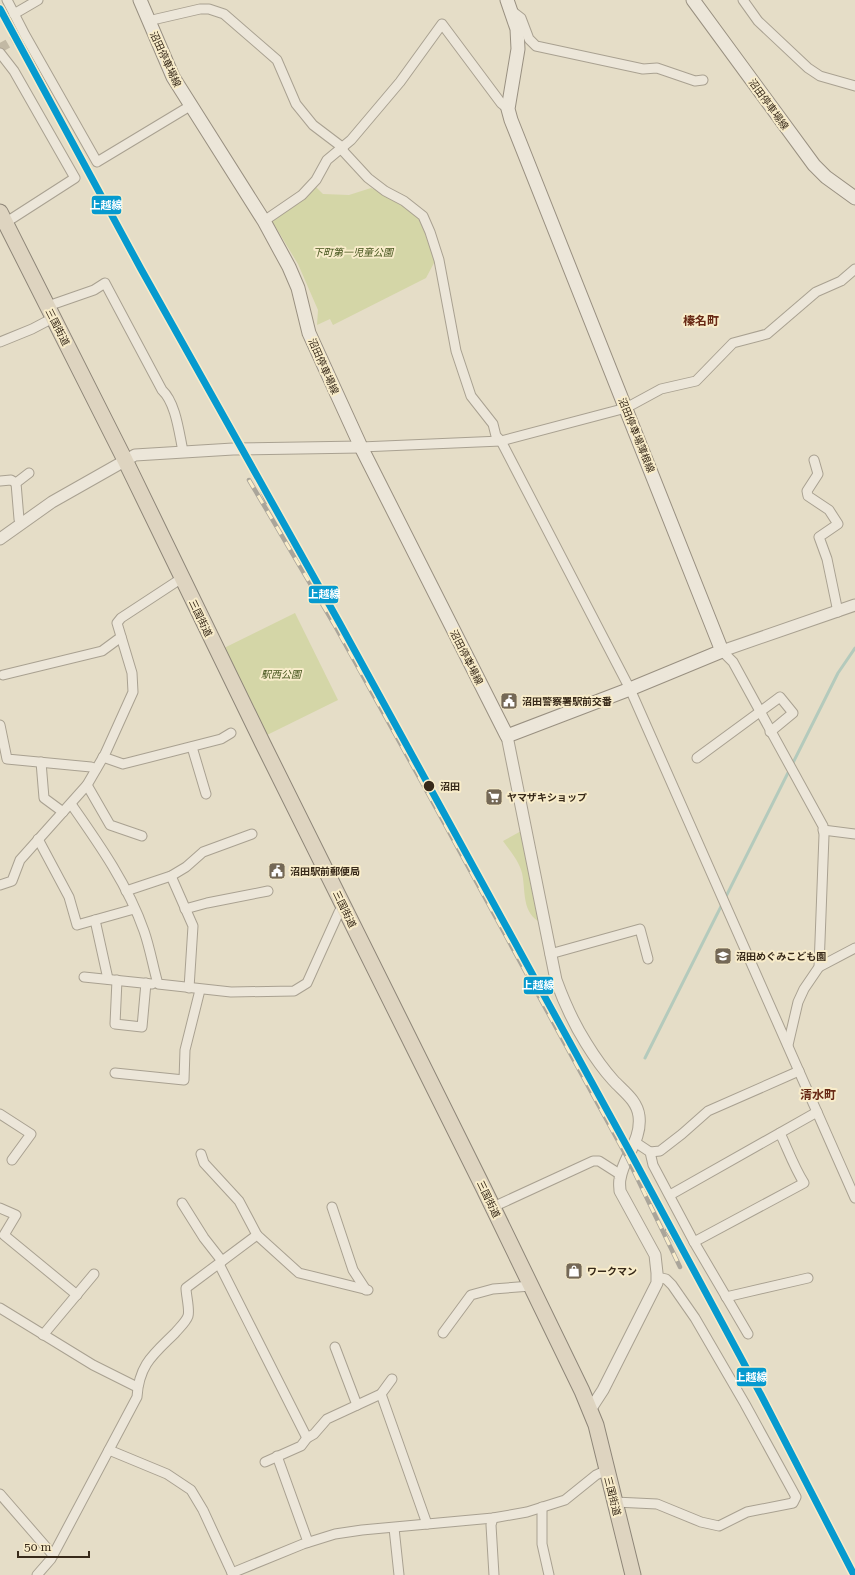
<svg xmlns="http://www.w3.org/2000/svg" width="855" height="1575" viewBox="0 0 855 1575" font-family="'Roboto Serif','Noto Sans JP',serif">
<rect width="100%" height="100%" fill="#e5ddc7"/>
<g fill="#d4d6a7">
<polygon points="316,187 323,194 349,195 371,188 383,193 411,211 420,220 435,261 426,278 333,325 330,319 317,325 318,310 298,264 272,221"/>
<polygon points="295,613 338,700 267,735 224,648"/>
<path d="M523,830L542,923C521,914 526,890 522,873C519,861 510,851 503,841Z"/>
</g>
<g fill="none" stroke-linecap="round" stroke-linejoin="round">
<polyline stroke="#b4cabc" stroke-width="3" points="645,1058 838,673 855,648"/>
<polyline stroke="#c2b9a4" stroke-width="9" stroke-dasharray="9 4.5" stroke-linecap="butt" points="0,48 21,36"/>
<g stroke="#a9a191" stroke-width="11">
<g id="minor">
<polyline points="7,0 25,35 97,162 190,106"/>
<polyline points="743,0 758,21 808,68 820,76 855,86"/>
<polyline points="512,11 521,18 529,39 536,46 643,69 657,68 695,81 703,80"/>
<polyline points="14,14 38,0"/>
<polyline points="148,21 200,9 209,9 224,14 277,60 296,104 313,125 342,147 344,152 368,178 385,191 404,201 423,216 430,232 439,260 456,351 471,396 493,424 496,436 501,441 630,689 855,1198"/>
<polyline points="0,53 14,71 75,178 5,223"/>
<polyline points="264,221 302,195 316,180 327,160 351,140 400,82 442,24 501,103 508,109"/>
<path d="M48,306L94,290L105,283L162,390C176,403 179,433 183,451"/>
<polyline points="0,342 32,329 53,318"/>
<polyline points="361,447 501,441 626,408 661,389 696,381 733,343 767,334 816,292 841,281 855,269"/>
<polyline points="814,460 818,474 807,491 808,496 829,510 838,524 819,537 827,559 838,612"/>
<polyline points="0,481 11,480 16,483"/>
<polyline points="21,524 19,519 16,483 29,473"/>
<polyline points="722,651 733,662 823,826 824,835 819,967 804,989 798,1002 788,1045"/>
<polyline points="3,675 102,651 121,637"/>
<polyline points="0,725 7,759 91,767 96,769"/>
<polyline points="192,747 206,794"/>
<polyline points="103,757 123,764 221,739 231,733"/>
<polyline points="697,758 780,697 793,713 770,732"/>
<polyline points="41,762 44,798 63,812"/>
<polyline points="87,785 110,825 142,836"/>
<path d="M71,804C99,844 128,885 144,931C150,948 153,967 158,984L231,992L294,991L307,983L339,912L343,906"/>
<polyline points="823,830 855,834"/>
<polyline points="38,839 69,897 77,925 134,909"/>
<polyline points="171,876 193,926 189,988"/>
<polyline points="0,885 12,881 20,860 87,785 105,754 133,692 132,673 117,623 121,618 182,578"/>
<polyline points="126,891 171,876 186,867 203,852 252,834"/>
<polyline points="185,909 207,903 268,891"/>
<polyline points="95,920 108,979"/>
<polyline points="550,954 640,929 648,959"/>
<polyline points="819,967 855,948"/>
<polyline points="84,977 152,984"/>
<polyline points="117,980 115,1024 142,1027 146,983"/>
<polyline points="115,1073 184,1080 185,1050 200,990"/>
<polyline points="0,1114 31,1134 12,1160"/>
<polyline points="635,1142 650,1152 653,1165 694,1242 748,1334"/>
<polyline points="650,1152 660,1151 682,1134 708,1111 799,1071"/>
<polyline points="201,1154 204,1163 239,1201 257,1235"/>
<polyline points="670,1195 817,1112"/>
<polyline points="182,1203 204,1238 222,1261"/>
<polyline points="332,1207 353,1270 366,1290"/>
<polyline points="493,1207 593,1161 599,1161 621,1175"/>
<polyline points="0,1208 16,1215 4,1235 77,1295"/>
<path d="M694,1242L804,1183C794,1167 788,1150 780,1133"/>
<polyline points="219,1264 307,1438"/>
<polyline points="726,1297 808,1278"/>
<polyline points="0,1308 93,1365 137,1387"/>
<polyline points="443,1333 471,1295 493,1289 531,1286"/>
<polyline points="43,1335 94,1274"/>
<polyline points="335,1347 357,1405"/>
<polyline points="381,1394 427,1524"/>
<polyline points="109,1450 167,1474 191,1490 203,1510 233,1575"/>
<polyline points="277,1456 308,1542"/>
<polyline points="265,1462 301,1446 307,1438 314,1434 327,1419 381,1394 392,1379"/>
<polyline points="0,1494 53,1555"/>
<polyline points="615,1502 657,1504 701,1522 719,1526 747,1512 793,1503 796,1497 745,1404 695,1318 672,1285 666,1279 657,1277"/>
<polyline points="542,1507 542,1544 549,1575"/>
<polyline points="493,1518 491,1525 494,1575"/>
<polyline points="394,1528 399,1575"/>
<polyline points="232,1573 303,1544 335,1534 362,1530 493,1518 527,1512 565,1500 596,1475 607,1470"/>
<path d="M37,1575L51,1559L137,1397C139,1364 154,1354 175,1333C179,1328 186,1322 188,1316C190,1310 186,1295 186,1288L257,1235L299,1273L368,1290"/>
</g>
</g>
<g stroke="#a9a191" stroke-width="13">
<g id="tertiary">
<polyline points="0,539 52,502 135,455 233,449 361,447"/>
<polyline points="722,651 855,605"/>
<path d="M507,736L556,980C564,1002 574,1024 586,1043C594,1056 603,1069 613,1080C623,1091 637,1100 639,1116C642,1141 623,1157 620,1179C619,1183 620,1188 620,1191L655,1255L657,1273V1283L603,1390L590,1410"/>
</g>
</g>
<g stroke="#999081" stroke-width="15">
<g id="secondary">
<polyline points="140,0 173,77 264,221 289,267 298,288 309,333 361,447 507,736 630,689 722,651 511,120 508,109 518,49 517,29 507,0"/>
<polyline points="693,0 814,165 826,177 855,198"/>
</g>
</g>
<g stroke="#8e8678" stroke-width="17">
<polyline id="trunk" points="0,212 125,460 263,744 484,1189 582,1391 596,1425 633,1575"/>
</g>
<use href="#minor" stroke="#ece6d9" stroke-width="9"/>
<use href="#tertiary" stroke="#ece6d9" stroke-width="11"/>
<use href="#secondary" stroke="#ece6d9" stroke-width="13"/>
<use href="#trunk" stroke="#ded4c0" stroke-width="15"/>
<g stroke="#aaa59a" stroke-width="4.5">
<g id="rail">
<polyline points="253,469 267,502"/>
<polyline points="249,480 334,624 425,788 628,1159 680,1267"/>
<polyline points="667,1230 685,1256"/>
</g>
</g>
<use href="#rail" stroke="#f8ecca" stroke-width="3" stroke-dasharray="9" stroke-linecap="butt"/>
<g stroke="#f8ecca" stroke-width="10">
<polyline id="rail-1" points="0,9 141,269 339,622 630,1152 761,1395 854,1575"/>
</g>
<use href="#rail-1" stroke="#069acf" stroke-width="7"/>
</g>
<defs>
<g id="civic-square" transform="scale(0.9)"><rect x="-9" y="-9" width="18" height="18" rx="4" fill="#746856" stroke="#f8ecca"/><path d="M-.6-6.5H3V-4.5H.6V-3L4-1V1h2V6H-6V1h2V-1L-.6-3ZM-1.2 2.5V6h2.4V2.5Z" fill="#fff"/></g>
<g id="supermarket-square" transform="scale(0.9)"><rect x="-9" y="-9" width="18" height="18" rx="4" fill="#746856" stroke="#f8ecca"/><path d="M-6-5.5h2.5l.6 2H6L4.5 2H-2.5L-4.4-4H-6ZM-1.5 3.2a1.3 1.3 0 1 0 .1 0ZM3 3.2a1.3 1.3 0 1 0 .1 0Z" fill="#fff"/></g>
<g id="school-square" transform="scale(0.9)"><rect x="-9" y="-9" width="18" height="18" rx="4" fill="#746856" stroke="#f8ecca"/><path d="M0-5L7-2L0 1L-7-2ZM-4 1L0 2.5L4 1V4Q0 6-4 4Z" fill="#fff"/></g>
<g id="shop-square" transform="scale(0.9)"><rect x="-9" y="-9" width="18" height="18" rx="4" fill="#746856" stroke="#f8ecca"/><path d="M-5-2.5h2.3a2.7 3.5 0 0 1 5.4 0H5L5.5 6h-11ZM-1.5-2.5h3a1.5 2.3 0 0 0-3 0Z" fill="#fff"/></g>
</defs>
<g fill-rule="evenodd">
<use href="#civic-square" x="509" y="701"/>
<use href="#supermarket-square" x="494" y="797"/>
<use href="#civic-square" x="277" y="871"/>
<use href="#school-square" x="723" y="956"/>
<use href="#shop-square" x="574" y="1271"/>
</g>
<circle fill="#372919" stroke="#f8ecca" stroke-width="1.5" cx="429" cy="786" r="6"/>
<g text-anchor="middle" stroke-width="4" stroke-linejoin="round" paint-order="stroke">
<g font-size="10" fill="#372919" stroke="#f8ecca">
<text transform="translate(166 59) rotate(65)" y="4">沼田停車場線</text>
<text transform="translate(769 104) rotate(54)" y="4">沼田停車場線</text>
<text transform="translate(58 327) rotate(63)" y="4">三国街道</text>
<text transform="translate(324 366) rotate(66)" y="4">沼田停車場線</text>
<text transform="translate(637 435) rotate(68)" y="4">沼田停車場薄根線</text>
<text transform="translate(201 618) rotate(64)" y="4">三国街道</text>
<text transform="translate(467 657) rotate(63)" y="4">沼田停車場線</text>
<text transform="translate(345 909) rotate(64)" y="4">三国街道</text>
<text transform="translate(489 1199) rotate(64)" y="4">三国街道</text>
<text transform="translate(613 1496) rotate(76)" y="4">三国街道</text>
</g>
<g font-size="10" font-style="italic" fill="#46551e" stroke="#f8ecca">
<text x="353" y="256">下町第一児童公園</text>
<text x="281" y="678">駅西公園</text>
</g>
<g font-size="10" font-weight="bold" fill="#372919" stroke="#f8ecca" text-anchor="start">
<text x="522" y="705">沼田警察署駅前交番</text>
<text x="507" y="801">ヤマザキショップ</text>
<text x="290" y="875">沼田駅前郵便局</text>
<text x="736" y="960">沼田めぐみこども園</text>
<text x="587" y="1275">ワークマン</text>
</g>
<g font-size="10" font-weight="bold" fill="#372919" stroke="#f8ecca" text-anchor="start">
<text x="440" y="790">沼田</text>
</g>
<g font-size="12" font-weight="bold" fill="#682915" stroke="#f8ecca">
<text x="701" y="325">榛名町</text>
<text x="818" y="1099">清水町</text>
</g>
</g>
<g stroke="#f8ecca" stroke-width="1.5">
<rect x="91" y="195" width="31" height="20" rx="4" fill="#069acf"/>
<rect x="308" y="585" width="31" height="19" rx="4" fill="#069acf"/>
<rect x="523" y="976" width="31" height="19" rx="4" fill="#069acf"/>
<rect x="736" y="1367" width="31" height="20" rx="4" fill="#069acf"/>
</g>
<g font-size="11" text-anchor="middle" font-weight="bold" fill="#fff">
<text x="106" y="209">上越線</text>
<text x="324" y="598">上越線</text>
<text x="538" y="989">上越線</text>
<text x="751" y="1381">上越線</text>
</g>
<path d="M18 1551v6h71v-6" fill="none" stroke="#372919" stroke-width="2"/>
<text x="24" y="1551" font-size="12" fill="#372919" stroke="#f8ecca" stroke-width="3" paint-order="stroke">50 m</text>
</svg>
